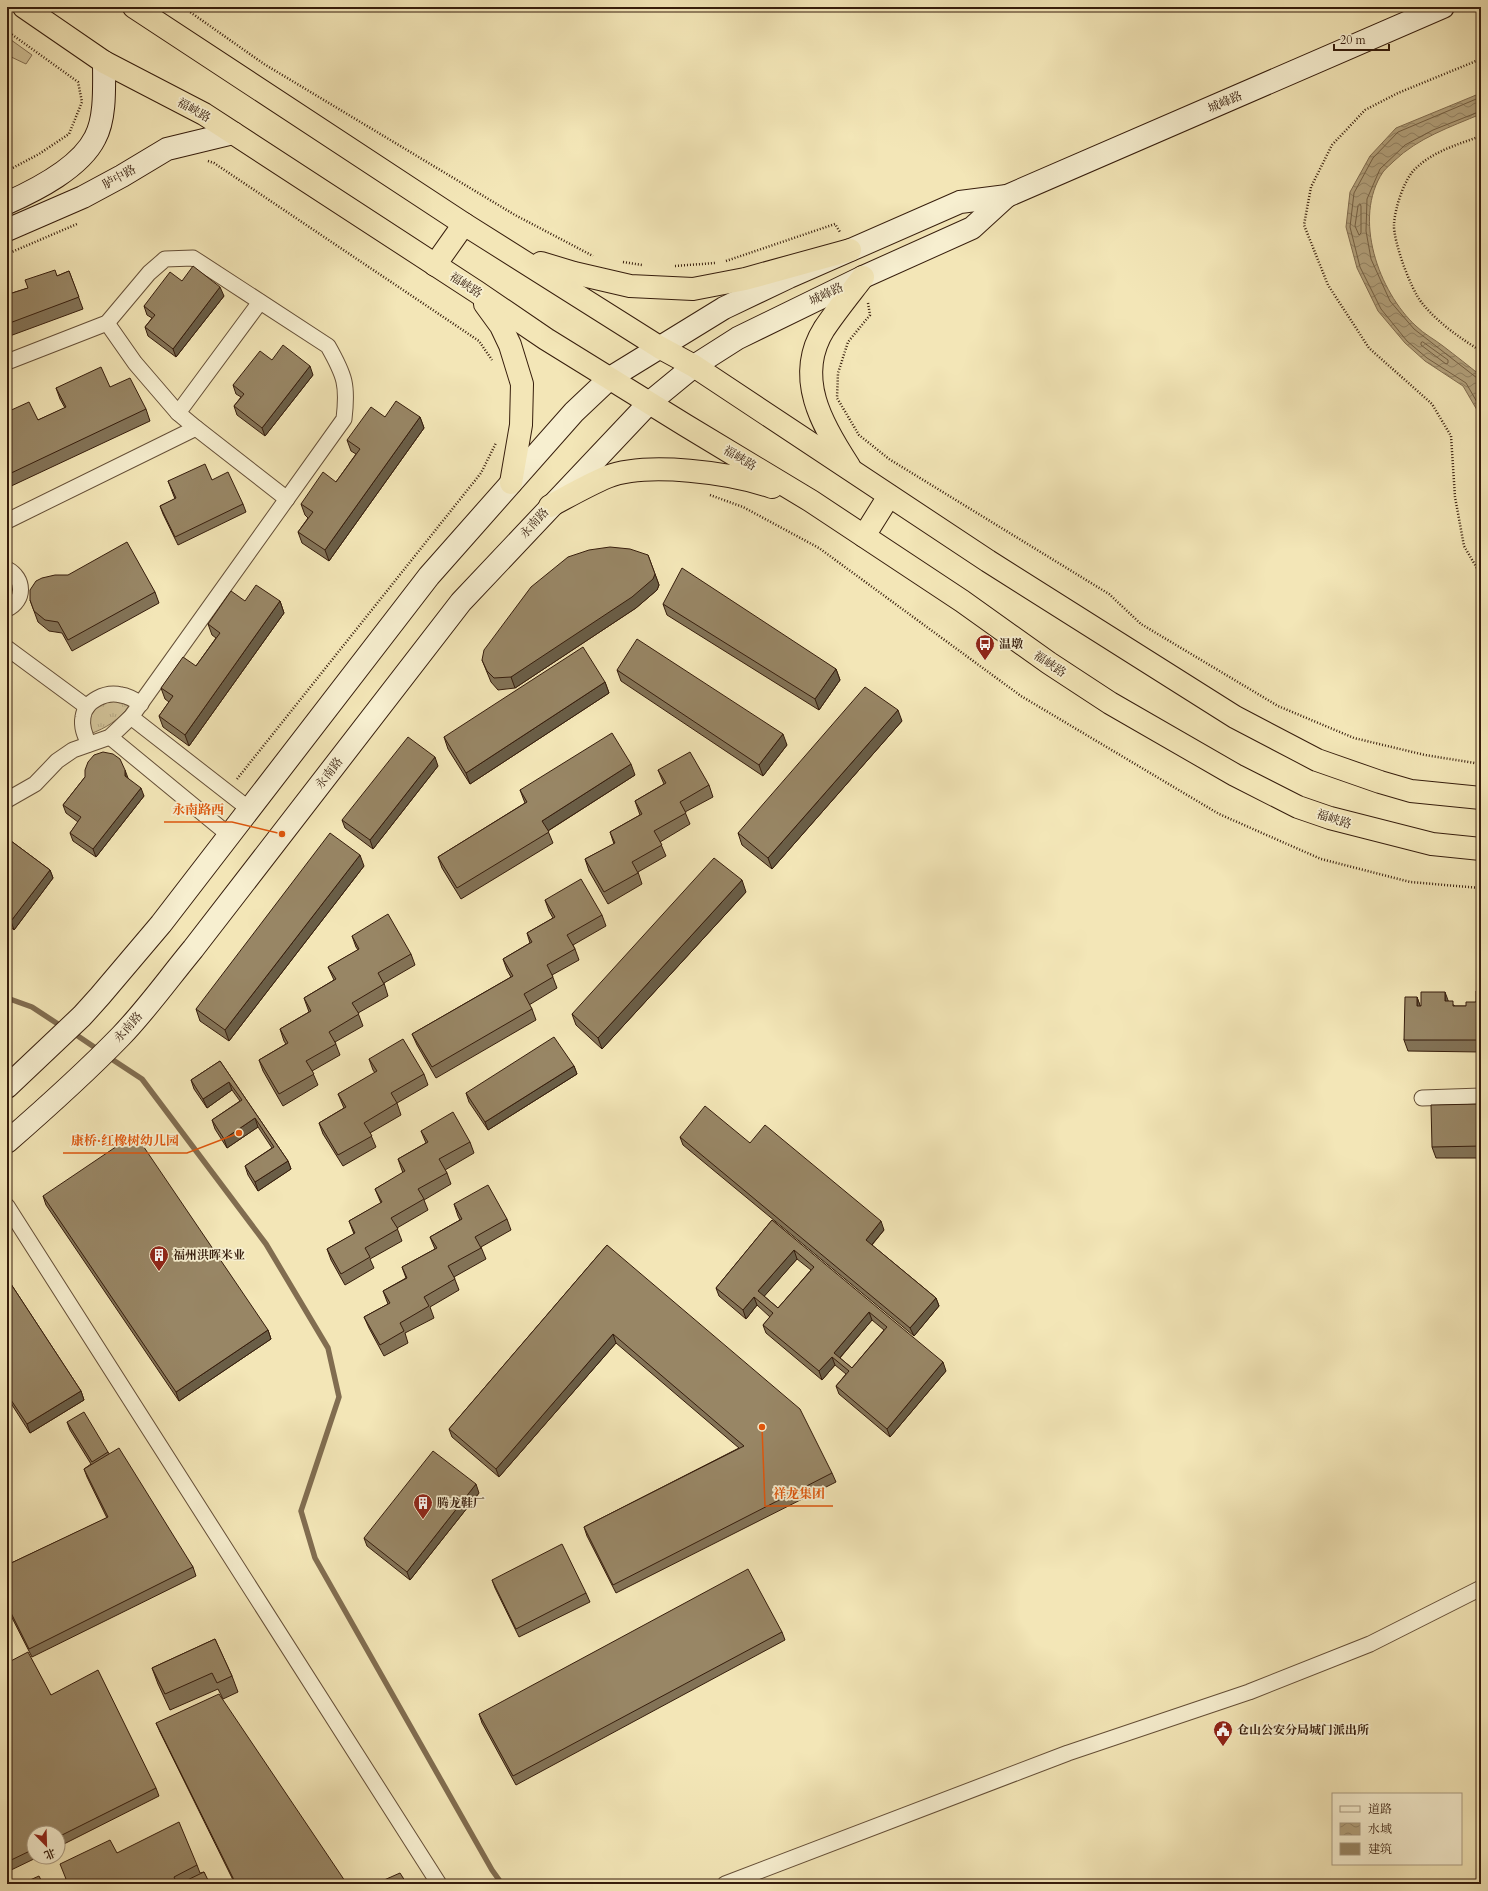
<svg xmlns="http://www.w3.org/2000/svg" width="1488" height="1891" viewBox="0 0 1488 1891" font-family="Cardo,'Noto Serif SC',serif">
<defs>
<pattern id="grass-tufts" width="24" height="20" patternUnits="userSpaceOnUse"><rect width="24" height="20" fill="#d3c49a"/><path d="M3 7l-1-3M5 7V3M7 7l1-3M15 17l-1-3M17 17v-4M19 17l1-3" fill="none" stroke="#b6a884"/></pattern>
<pattern id="water-waves" width="16" height="10" patternUnits="userSpaceOnUse"><rect width="16" height="10" fill="#b3a27d"/><path d="M0 5q4-4 8 0t8 0" fill="none" stroke="#928365"/></pattern>
</defs>
<rect width="100%" height="100%" fill="#f3e6b7"/>
<filter id="stains"><feTurbulence type="fractalNoise" baseFrequency=".005" numOctaves="4"/><feColorMatrix values="0 0 0 0 .2 0 0 0 0 .09 0 0 0 0 .02 0 0 0 .5 -.17"/></filter>
<radialGradient id="worn" r=".72"><stop offset=".6" stop-color="#630" stop-opacity="0"/><stop offset="1" stop-color="#630" stop-opacity=".3"/></radialGradient>
<path fill="url(#grass-tufts)" stroke="#847053" d="M107,700L121,702L129,706C119,720 106,728 90,734L88,723L92,708Z"/>
<polygon fill="#d3c49a" stroke="#847053" points="7,37 32,55 26,64 7,55"/>
<path fill="url(#water-waves)" stroke="#816d50" d="M1481,93V114C1450,127 1418,138 1394,161C1390,165 1386,168 1383,172C1352,218 1379,292 1416,326C1424,334 1434,339 1443,346C1456,356 1469,366 1481,376V435L1477,410L1463,386L1425,361L1405,343L1378,311L1357,268L1346,227L1350,192L1370,156L1396,128Z"/>
<g fill="none" stroke-linecap="round" stroke-linejoin="round">
<g stroke="#746044" stroke-width="1">
<polyline points="1481,97 1398,132 1373,158 1354,193 1350,227 1360,267 1381,309 1407,341 1427,358 1466,383 1481,409"/>
<polyline points="1481,111 1433,130 1405,145 1380,169 1367,199 1366,231 1371,259 1390,301 1414,329 1477,378 1481,379"/>
<polygon points="1360,204 1361,206 1361,233 1359,235 1355,226 1358,206"/>
<polygon points="1423,342 1448,360 1448,363 1446,364 1421,345 1421,343"/>
</g>
<g stroke="#816d50" stroke-width="5.5">
<polyline points="7,998 32,1007 64,1028"/>
<polyline points="72,1032 100,1051"/>
<polyline points="107,1056 142,1079 266,1244 328,1348 339,1397 301,1511 315,1558 492,1870 502,1884"/>
</g>
<g stroke="#654f37" stroke-width="17">
<g id="street">
<polyline points="107,323 135,363 178,413"/>
<path d="M7,362L107,323L149,273L165,259L193,258L328,346C345,376 348,385 344,419L131,717L110,737L73,750L57,761L35,784L7,800"/>
<polyline points="196,428 287,499"/>
<polyline points="7,521 196,428 178,413 260,302"/>
<path d="M7,569C25,578 25,601 7,609"/>
<polyline points="7,648 87,707"/>
<polyline points="131,717 249,809"/>
<polyline points="110,737 229,835"/>
<path d="M89,744C85,736 81,727 83,717C85,701 106,691 121,695C129,696 135,700 141,704"/>
<polyline points="1422,1098 1481,1096"/>
<polyline points="7,1206 439,1884"/>
<polyline points="725,1884 1068,1753 1249,1692 1370,1644 1481,1588"/>
</g>
</g>
<g stroke="#361d0c" stroke-width="24">
<g id="secondary">
<path d="M7,203C36,190 80,168 95,138C106,118 104,85 104,62"/>
<polyline points="7,230 83,197 122,176 167,149 233,133"/>
<polyline points="7,1087 82,1016 100,996 161,924 429,576 574,412 610,378 724,308 789,277 960,202 1007,196 1443,7"/>
<path d="M7,1142C46,1108 85,1073 121,1036C147,1009 169,978 193,949L461,602L649,403L694,366L738,338L863,277L972,228L1007,196"/>
</g>
</g>
<g stroke="#361d0c" stroke-width="24">
<g id="highway">
<polyline points="24,7 104,62 204,114 477,292 546,339 685,425 811,501 962,601 1049,663 1110,703 1235,775 1298,807 1330,818 1432,844 1481,849"/>
<polyline points="134,7 464,224 659,347 694,366 988,561 1235,717 1317,760 1380,782 1411,791 1481,798"/>
<polyline points="541,263 574,273 630,286 693,289 745,279 850,250"/>
<polyline points="435,265 464,224"/>
<polyline points="485,304 501,326 510,345 522,384 521,425 511,483"/>
<path d="M849,466C822,425 794,377 824,329C836,311 850,294 863,277"/>
<path d="M550,506C569,496 588,485 607,477C647,461 732,473 772,487"/>
<polyline points="864,536 889,496"/>
</g>
</g>
<g stroke="#361d0c" stroke-width="2.5" stroke-dasharray="1 2" stroke-linecap="butt">
<polyline points="183,7 264,64 515,215 593,256"/>
<polyline points="7,31 78,82 82,102 69,134 39,154 7,171"/>
<polyline points="1481,59 1398,93 1365,110 1332,145 1311,187 1304,225 1328,285 1369,348 1432,404 1451,436 1455,497 1464,546 1481,575"/>
<path d="M1481,136C1459,144 1434,151 1416,168C1404,179 1395,208 1394,224C1393,241 1411,290 1422,303C1438,323 1460,338 1481,351"/>
<polyline points="208,161 214,163 479,341 492,360"/>
<polyline points="7,254 77,224"/>
<polyline points="726,261 835,224 840,232"/>
<polyline points="623,262 642,265"/>
<polyline points="675,266 715,263"/>
<polyline points="868,303 870,315 848,342 838,373 837,398 859,435 889,459 1109,594 1141,624 1278,706 1354,738 1425,755 1481,764"/>
<polyline points="710,495 743,507 819,548 1021,696 1219,814 1321,859 1410,882 1481,888"/>
<polyline points="237,779 481,473 496,443"/>
</g>
<use href="#street" stroke="#f7efd0" stroke-width="15"/>
<use href="#secondary" stroke="#f7efd0" stroke-width="22"/>
<use href="#highway" stroke="#f3e6b7" stroke-width="22"/>
</g>
<g fill="#837357" stroke="#361d0c" fill-rule="evenodd">
<polygon points="69,271 83,309 7,337 7,288 9,294 28,288"/>
<polygon points="182,281 224,296 176,357 148,336 145,327 152,318 147,315 144,306"/>
<polygon points="272,360 313,375 265,436 237,415 234,406 241,397 236,394 233,385"/>
<polygon points="110,387 146,409 150,421 7,488 7,412 38,420 65,408 60,399 56,388"/>
<polygon points="385,417 420,417 424,428 329,561 302,543 298,532 308,518 305,515 301,504 336,482 356,454 351,451 347,440"/>
<polygon points="212,480 243,504 246,512 178,545 163,514 160,506 175,499 168,481"/>
<polygon points="648,555 659,585 657,590 636,608 515,688 498,690 491,682 482,660"/>
<polygon points="155,592 159,603 72,651 62,633 49,631 38,622 30,600"/>
<polygon points="245,601 280,601 284,613 189,746 163,727 159,716 169,702 165,699 161,688 196,666 216,638 212,635 208,624"/>
<polygon points="663,604 836,669 840,680 819,710 667,615"/>
<polygon points="617,670 787,745 763,776 621,681"/>
<polygon points="605,682 609,693 470,784 448,749 444,737"/>
<polygon points="902,721 772,869 742,845 738,833"/>
<polygon points="438,766 373,849 345,828 342,820"/>
<polygon points="658,770 709,785 713,797 685,812 690,824 660,842 666,856 638,872 642,884 608,904 589,871 585,859 614,844 610,832 640,815 635,801 664,784"/>
<polygon points="635,775 548,831 553,843 461,899 442,868 438,857 525,803 520,790"/>
<polygon points="85,777 128,778 144,796 96,857 73,841 70,833 78,822 66,813 63,805"/>
<polygon points="7,838 50,870 53,878 14,930 7,924"/>
<polygon points="364,866 229,1041 200,1021 196,1009"/>
<polygon points="746,892 602,1049 576,1025 572,1014"/>
<polygon points="545,900 602,915 606,926 573,945 575,949 579,960 552,975 557,988 529,1005 532,1009 536,1020 436,1078 417,1045 412,1034 511,977 507,970 503,959 530,943 527,933 553,918 549,911"/>
<polygon points="352,936 411,954 415,965 384,983 388,996 358,1013 363,1026 335,1042 340,1055 312,1071 318,1085 283,1106 263,1071 259,1060 286,1044 284,1041 280,1029 309,1012 304,998 334,980 328,967 358,950 356,947"/>
<polygon points="1481,991 1481,1052 1408,1051 1404,1040 1417,997 1420,1006 1448,1001 1455,1006 1466,1006 1476,1002"/>
<polygon points="369,1059 424,1074 428,1085 397,1103 401,1115 370,1133 376,1147 343,1166 323,1134 319,1123 344,1108 338,1094 375,1073 373,1070"/>
<polygon points="220,1061 288,1161 291,1169 258,1191 248,1175 245,1166 272,1148 258,1127 227,1148 215,1129 212,1120 240,1101 232,1090 207,1108 194,1089 191,1080"/>
<polygon points="574,1066 577,1074 488,1130 469,1102 466,1093"/>
<polygon points="1481,1104 1481,1158 1436,1158 1432,1147"/>
<polygon points="421,1131 470,1142 474,1153 445,1170 447,1173 451,1184 424,1200 428,1210 397,1228 402,1241 370,1259 374,1268 345,1285 331,1260 327,1249 354,1234 349,1221 381,1203 375,1189 403,1173 398,1159 426,1143"/>
<polygon points="680,1137 750,1143 884,1230 872,1245 936,1298 939,1306 914,1336 683,1145"/>
<polygon points="43,1196 268,1330 271,1339 179,1401 46,1205"/>
<polygon points="454,1204 507,1219 511,1230 481,1247 486,1259 454,1277 459,1290 430,1307 434,1318 405,1333 408,1343 384,1356 369,1328 364,1317 388,1304 383,1291 406,1278 402,1267 435,1249 430,1237 460,1220 458,1216"/>
<path d="M772,1220L946,1371L890,1437L839,1394L836,1386L846,1374L835,1365L822,1380L766,1333L763,1325L770,1317L757,1305L746,1319L719,1296L716,1288ZM797,1259L811,1270L778,1308L764,1296ZM872,1320L884,1330L852,1368L840,1358Z"/>
<polygon points="607,1245 832,1473 836,1482 616,1593 587,1536 584,1527 739,1448 616,1343 499,1477 452,1437 449,1429"/>
<polygon points="7,1278 81,1391 84,1400 30,1433 7,1397"/>
<polygon points="67,1422 108,1452 193,1567 196,1576 32,1657 7,1608 7,1565 107,1518 87,1477 84,1469 91,1464 70,1430"/>
<polygon points="479,1493 410,1580 367,1546 364,1538"/>
<polygon points="492,1580 586,1593 590,1602 519,1637 495,1588"/>
<polygon points="782,1632 785,1640 516,1785 482,1723 479,1714"/>
<polygon points="215,1639 232,1676 238,1692 223,1699 218,1689 170,1710 158,1684 152,1668"/>
<polygon points="7,1663 51,1695 156,1788 159,1796 58,1847 58,1833 34,1833 34,1857 38,1857 7,1872"/>
<polygon points="156,1723 347,1884 235,1884 160,1732"/>
<polygon points="117,1853 197,1865 200,1873 204,1872 209,1884 53,1884 66,1879"/>
</g>
<g fill="#6a5e47" stroke="#361d0c">
<polygon points="220,287 224,296 176,357 173,349"/>
<polygon points="310,366 313,375 265,436 262,428"/>
<polygon points="420,417 424,428 329,561 325,550"/>
<polygon points="655,574 659,585 657,590 636,608 515,688 511,677"/>
<polygon points="280,601 284,613 189,746 185,735"/>
<polygon points="836,669 840,680 819,710 815,699"/>
<polygon points="605,682 609,693 470,784 466,773"/>
<polygon points="898,710 902,721 772,869 768,858"/>
<polygon points="783,734 787,745 763,776 759,765"/>
<polygon points="435,757 438,766 373,849 370,840"/>
<polygon points="631,764 635,775 546,832 542,821"/>
<polygon points="125,770 128,778 125,776"/>
<polygon points="141,788 144,796 96,857 93,849"/>
<polygon points="360,855 364,866 229,1041 225,1030"/>
<polygon points="50,870 53,878 14,930 11,921"/>
<polygon points="742,880 746,892 602,1049 598,1038"/>
<polygon points="1445,992 1449,1003 1445,1001"/>
<polygon points="1417,997 1421,1008 1417,1006"/>
<polygon points="574,1066 577,1074 488,1130 485,1122"/>
<polygon points="229,1082 232,1090 207,1108 203,1099"/>
<polygon points="255,1118 258,1127 227,1148 224,1139"/>
<polygon points="288,1161 291,1169 258,1191 255,1182"/>
<polygon points="881,1221 884,1230 869,1248 866,1240"/>
<polygon points="794,1250 797,1259 761,1300 758,1291"/>
<polygon points="754,1297 757,1305 746,1319 743,1310"/>
<polygon points="936,1298 939,1306 914,1336 910,1328"/>
<polygon points="869,1312 872,1320 837,1361 834,1353"/>
<polygon points="268,1330 271,1339 179,1401 176,1392"/>
<polygon points="613,1334 616,1343 499,1477 496,1469"/>
<polygon points="832,1357 835,1365 822,1380 819,1371"/>
<polygon points="943,1362 946,1371 890,1437 887,1429"/>
<polygon points="81,1391 84,1400 30,1433 27,1424"/>
<polygon points="476,1484 479,1493 410,1580 407,1572"/>
</g>
<g fill="#988665" stroke="#361d0c" fill-rule="evenodd">
<polygon points="193,266 220,287 173,349 145,327 155,315 144,306 170,272 182,281"/>
<polygon points="55,270 57,276 69,271 79,297 7,324 7,288 9,294 28,288 25,280"/>
<polygon points="283,345 310,366 262,428 234,406 244,394 233,385 260,351 272,360"/>
<polygon points="101,367 110,387 130,378 146,409 7,475 7,412 29,402 38,420 66,407 56,388"/>
<polygon points="396,401 420,417 325,550 298,532 313,512 301,504 323,472 336,482 360,449 347,440 371,407 385,417"/>
<polygon points="205,464 212,480 228,472 243,504 175,537 160,506 176,498 168,481"/>
<polygon points="127,542 155,592 68,640 58,622 45,620 34,611 30,600 30,590 36,581 42,578 55,575 68,575"/>
<polygon points="610,547 630,549 648,555 655,574 653,579 632,597 511,677 494,678 487,671 482,660 484,650 531,587 568,557 589,550"/>
<polygon points="682,568 836,669 815,699 663,604"/>
<polygon points="256,585 280,601 185,735 159,716 173,696 161,688 183,657 196,666 220,633 208,624 231,591 245,601"/>
<polygon points="637,639 783,734 759,765 617,670"/>
<polygon points="583,647 605,682 466,773 444,737"/>
<polygon points="865,687 898,710 768,858 738,833"/>
<polygon points="612,733 631,764 542,821 549,832 457,888 438,857 527,802 520,790"/>
<polygon points="408,737 435,757 370,840 342,820"/>
<polygon points="103,752 113,754 120,759 125,770 125,776 141,788 93,849 70,833 81,817 63,805 85,777 85,770 88,762 94,755"/>
<polygon points="690,752 709,785 680,802 686,813 654,831 662,845 632,862 638,873 604,892 585,859 615,843 610,832 642,814 635,801 666,783 658,770"/>
<polygon points="330,833 360,855 225,1030 196,1009"/>
<polygon points="7,838 50,870 11,921 7,918"/>
<polygon points="714,858 742,880 598,1038 572,1014"/>
<polygon points="581,879 602,915 567,935 575,949 547,965 553,977 524,994 532,1009 432,1067 412,1034 513,976 503,959 532,942 527,933 555,917 545,900"/>
<polygon points="388,914 411,954 378,973 384,984 352,1003 359,1014 329,1032 336,1044 306,1061 314,1074 279,1094 259,1060 288,1043 280,1029 311,1011 304,998 336,979 328,967 359,949 352,936"/>
<polygon points="1476,991 1481,991 1481,1040 1404,1040 1405,997 1417,997 1417,1006 1421,1006 1421,992 1445,992 1445,1001 1453,1001 1453,1006 1466,1006 1466,1002 1476,1002"/>
<polygon points="554,1037 574,1066 485,1122 466,1093"/>
<polygon points="403,1039 424,1074 391,1093 397,1103 364,1123 372,1136 338,1155 319,1123 346,1107 338,1094 377,1071 369,1059"/>
<polygon points="220,1061 288,1161 255,1182 245,1166 274,1147 255,1118 224,1139 212,1120 242,1100 229,1082 203,1099 191,1080"/>
<polygon points="1481,1104 1481,1146 1432,1147 1431,1105"/>
<polygon points="705,1106 750,1143 765,1125 881,1221 866,1240 936,1298 910,1328 680,1137"/>
<polygon points="453,1112 470,1142 439,1159 447,1173 418,1189 424,1199 391,1218 398,1229 365,1248 370,1257 341,1274 327,1249 355,1233 349,1221 382,1202 375,1189 405,1171 398,1159 428,1142 421,1131"/>
<polygon points="135,1134 268,1330 176,1392 43,1196"/>
<polygon points="488,1185 507,1219 475,1237 481,1248 448,1266 455,1279 424,1297 429,1306 400,1323 404,1331 380,1345 364,1317 390,1303 383,1291 407,1278 402,1267 437,1248 430,1237 462,1219 454,1204"/>
<path d="M772,1220L943,1362L887,1429L836,1386L849,1371L832,1357L819,1371L763,1325L773,1313L754,1297L743,1310L716,1288ZM794,1250L814,1267L778,1308L758,1291ZM869,1312L887,1327L852,1368L834,1353Z"/>
<polygon points="607,1245 800,1409 832,1473 613,1585 584,1527 744,1446 613,1334 496,1469 449,1429"/>
<polygon points="7,1278 81,1391 27,1424 7,1394"/>
<polygon points="84,1412 108,1452 92,1462 67,1422"/>
<polygon points="119,1448 193,1567 29,1649 7,1605 7,1565 108,1517 84,1469"/>
<polygon points="433,1451 476,1484 407,1572 364,1538"/>
<polygon points="562,1544 586,1593 516,1629 492,1580"/>
<polygon points="748,1569 782,1632 513,1776 479,1714"/>
<polygon points="215,1639 232,1676 217,1683 212,1673 165,1694 152,1668"/>
<polygon points="28,1652 51,1695 98,1670 156,1788 58,1837 58,1833 34,1833 34,1849 7,1862 7,1663"/>
<polygon points="219,1694 347,1884 236,1884 156,1723"/>
<polygon points="179,1822 197,1865 174,1877 177,1884 53,1884 66,1879 60,1864 110,1840 117,1853"/>
<polygon points="204,1872 208,1880 201,1884 179,1884"/>
<polygon points="400,1873 407,1884 375,1884"/>
<polygon points="39,1876 43,1884 21,1884"/>
</g>
<defs>
<g id="bus-pin" transform="scale(1)"><path d="M0 17L-7.5 6A9.5 9.5 0 1 1 7.5 6Z" fill="#8f2418" stroke="#f7efd0"/><path d="M-5-6H5V4H4V6H2V4H-2V6H-4V4H-5ZM-3.5-4V0h7V-4ZM-3.5 1.2v1.5H-2V1.2ZM2 1.2v1.5H3.5V1.2Z" fill="#fff"/></g>
<g id="building-pin" transform="scale(1)"><path d="M0 17L-7.5 6A9.5 9.5 0 1 1 7.5 6Z" fill="#8f2418" stroke="#f7efd0"/><path d="M-4-6H4V6H1V3H-1V6H-4ZM-2.5-4.3h1.7v1.8h-1.7ZM.8-4.3h1.7v1.8H.8ZM-2.5-1h1.7V.8h-1.7ZM.8-1h1.7V.8H.8Z" fill="#fff"/></g>
<g id="civic-pin" transform="scale(1)"><path d="M0 17L-7.5 6A9.5 9.5 0 1 1 7.5 6Z" fill="#8f2418" stroke="#f7efd0"/><path d="M-.6-6.5H3V-4.5H.6V-3L4-1V1h2V6H-6V1h2V-1L-.6-3ZM-1.2 2.5V6h2.4V2.5Z" fill="#fff"/></g>
</defs>
<g fill-rule="evenodd">
<use href="#bus-pin" x="985" y="644"/>
<use href="#building-pin" x="159" y="1255"/>
<use href="#building-pin" x="423" y="1503"/>
<use href="#civic-pin" x="1223" y="1730"/>
</g>
<g text-anchor="middle" stroke-width="3.5" stroke-linejoin="round" paint-order="stroke">
<g font-size="12" fill="#361d0c" stroke="#f7efd0">
<text transform="translate(1225 102) rotate(-23)" y="4">城峰路</text>
<text transform="translate(194 110) rotate(29)" y="4">福峡路</text>
<text transform="translate(119 177) rotate(-29)" y="4">胪中路</text>
<text transform="translate(466 285) rotate(33)" y="4">福峡路</text>
<text transform="translate(826 294) rotate(-25)" y="4">城峰路</text>
<text transform="translate(740 458) rotate(31)" y="4">福峡路</text>
<text transform="translate(534 523) rotate(-47)" y="4">永南路</text>
<text transform="translate(1050 664) rotate(34)" y="4">福峡路</text>
<text transform="translate(329 773) rotate(-52)" y="4">永南路</text>
<text transform="translate(1334 819) rotate(18)" y="4">福峡路</text>
<text transform="translate(128 1027) rotate(-48)" y="4">永南路</text>
</g>
<g font-size="12" font-weight="bold" fill="#361d0c" stroke="#f7efd0" text-anchor="start">
<text x="999" y="648">温墩</text>
<text x="173" y="1259">福州洪晖米业</text>
<text x="437" y="1507">腾龙鞋厂</text>
<text x="1237" y="1734">仓山公安分局城门派出所</text>
</g>
</g>
<path fill="none" stroke="#df560c" stroke-width="1.5" d="M282 834L232 822H164M239 1133L187 1153H63M762 1427L765 1506H833"/>
<g fill="#df560c" stroke="#f7efd0" stroke-width="1.5">
<circle cx="282" cy="834" r="4"/>
<circle cx="239" cy="1133" r="4"/>
<circle cx="762" cy="1427" r="4"/>
</g>
<g font-size="13" text-anchor="middle" font-weight="bold" fill="#df560c" stroke="#f7efd0" stroke-width="3.5" stroke-linejoin="round" paint-order="stroke">
<text x="198" y="814">永南路西</text>
<text x="125" y="1145">康桥·红橡树幼儿园</text>
<text x="799" y="1498">祥龙集团</text>
</g>
<rect width="1488" height="1891" fill="none" stroke="#f3e6b7" stroke-width="24"/>
<rect x="8" y="8" width="1472" height="1875" fill="none" stroke="#361d0c" stroke-width="2"/>
<rect x="12" y="12" width="1464" height="1867" fill="none" stroke="#361d0c"/>
<rect x="1332" y="1793" width="130" height="72" fill="#f7efd0" stroke="#aa9b82"/>
<rect x="1340" y="1806" width="20" height="6" fill="#f7efd0" stroke="#aa9b82"/>
<text x="1368" y="1813" font-size="12" fill="#361d0c">道路</text>
<rect x="1340" y="1823" width="20" height="12" fill="url(#water-waves)" stroke="#aa9b82"/>
<text x="1368" y="1833" font-size="12" fill="#361d0c">水域</text>
<rect x="1340" y="1843" width="20" height="12" fill="#988665" stroke="#aa9b82"/>
<text x="1368" y="1853" font-size="12" fill="#361d0c">建筑</text>
<g transform="translate(46 1845) rotate(157)"><circle r="19" fill="#f7efd0" stroke="#aa9b82"/>
<path d="M0-3L7 15L0 10L-7 15Z" fill="#8f2418"/>
<text y="-6" font-size="11" font-weight="bold" text-anchor="middle" fill="#361d0c">北</text>
</g>
<path d="M1334 44v6h55v-6" fill="none" stroke="#361d0c" stroke-width="2"/>
<text x="1340" y="44" font-size="12" fill="#361d0c" stroke="#f7efd0" stroke-width="3" paint-order="stroke">20 m</text>
<rect width="100%" height="100%" filter="url(#stains)"/>
<rect width="100%" height="100%" fill="url(#worn)"/>
</svg>
